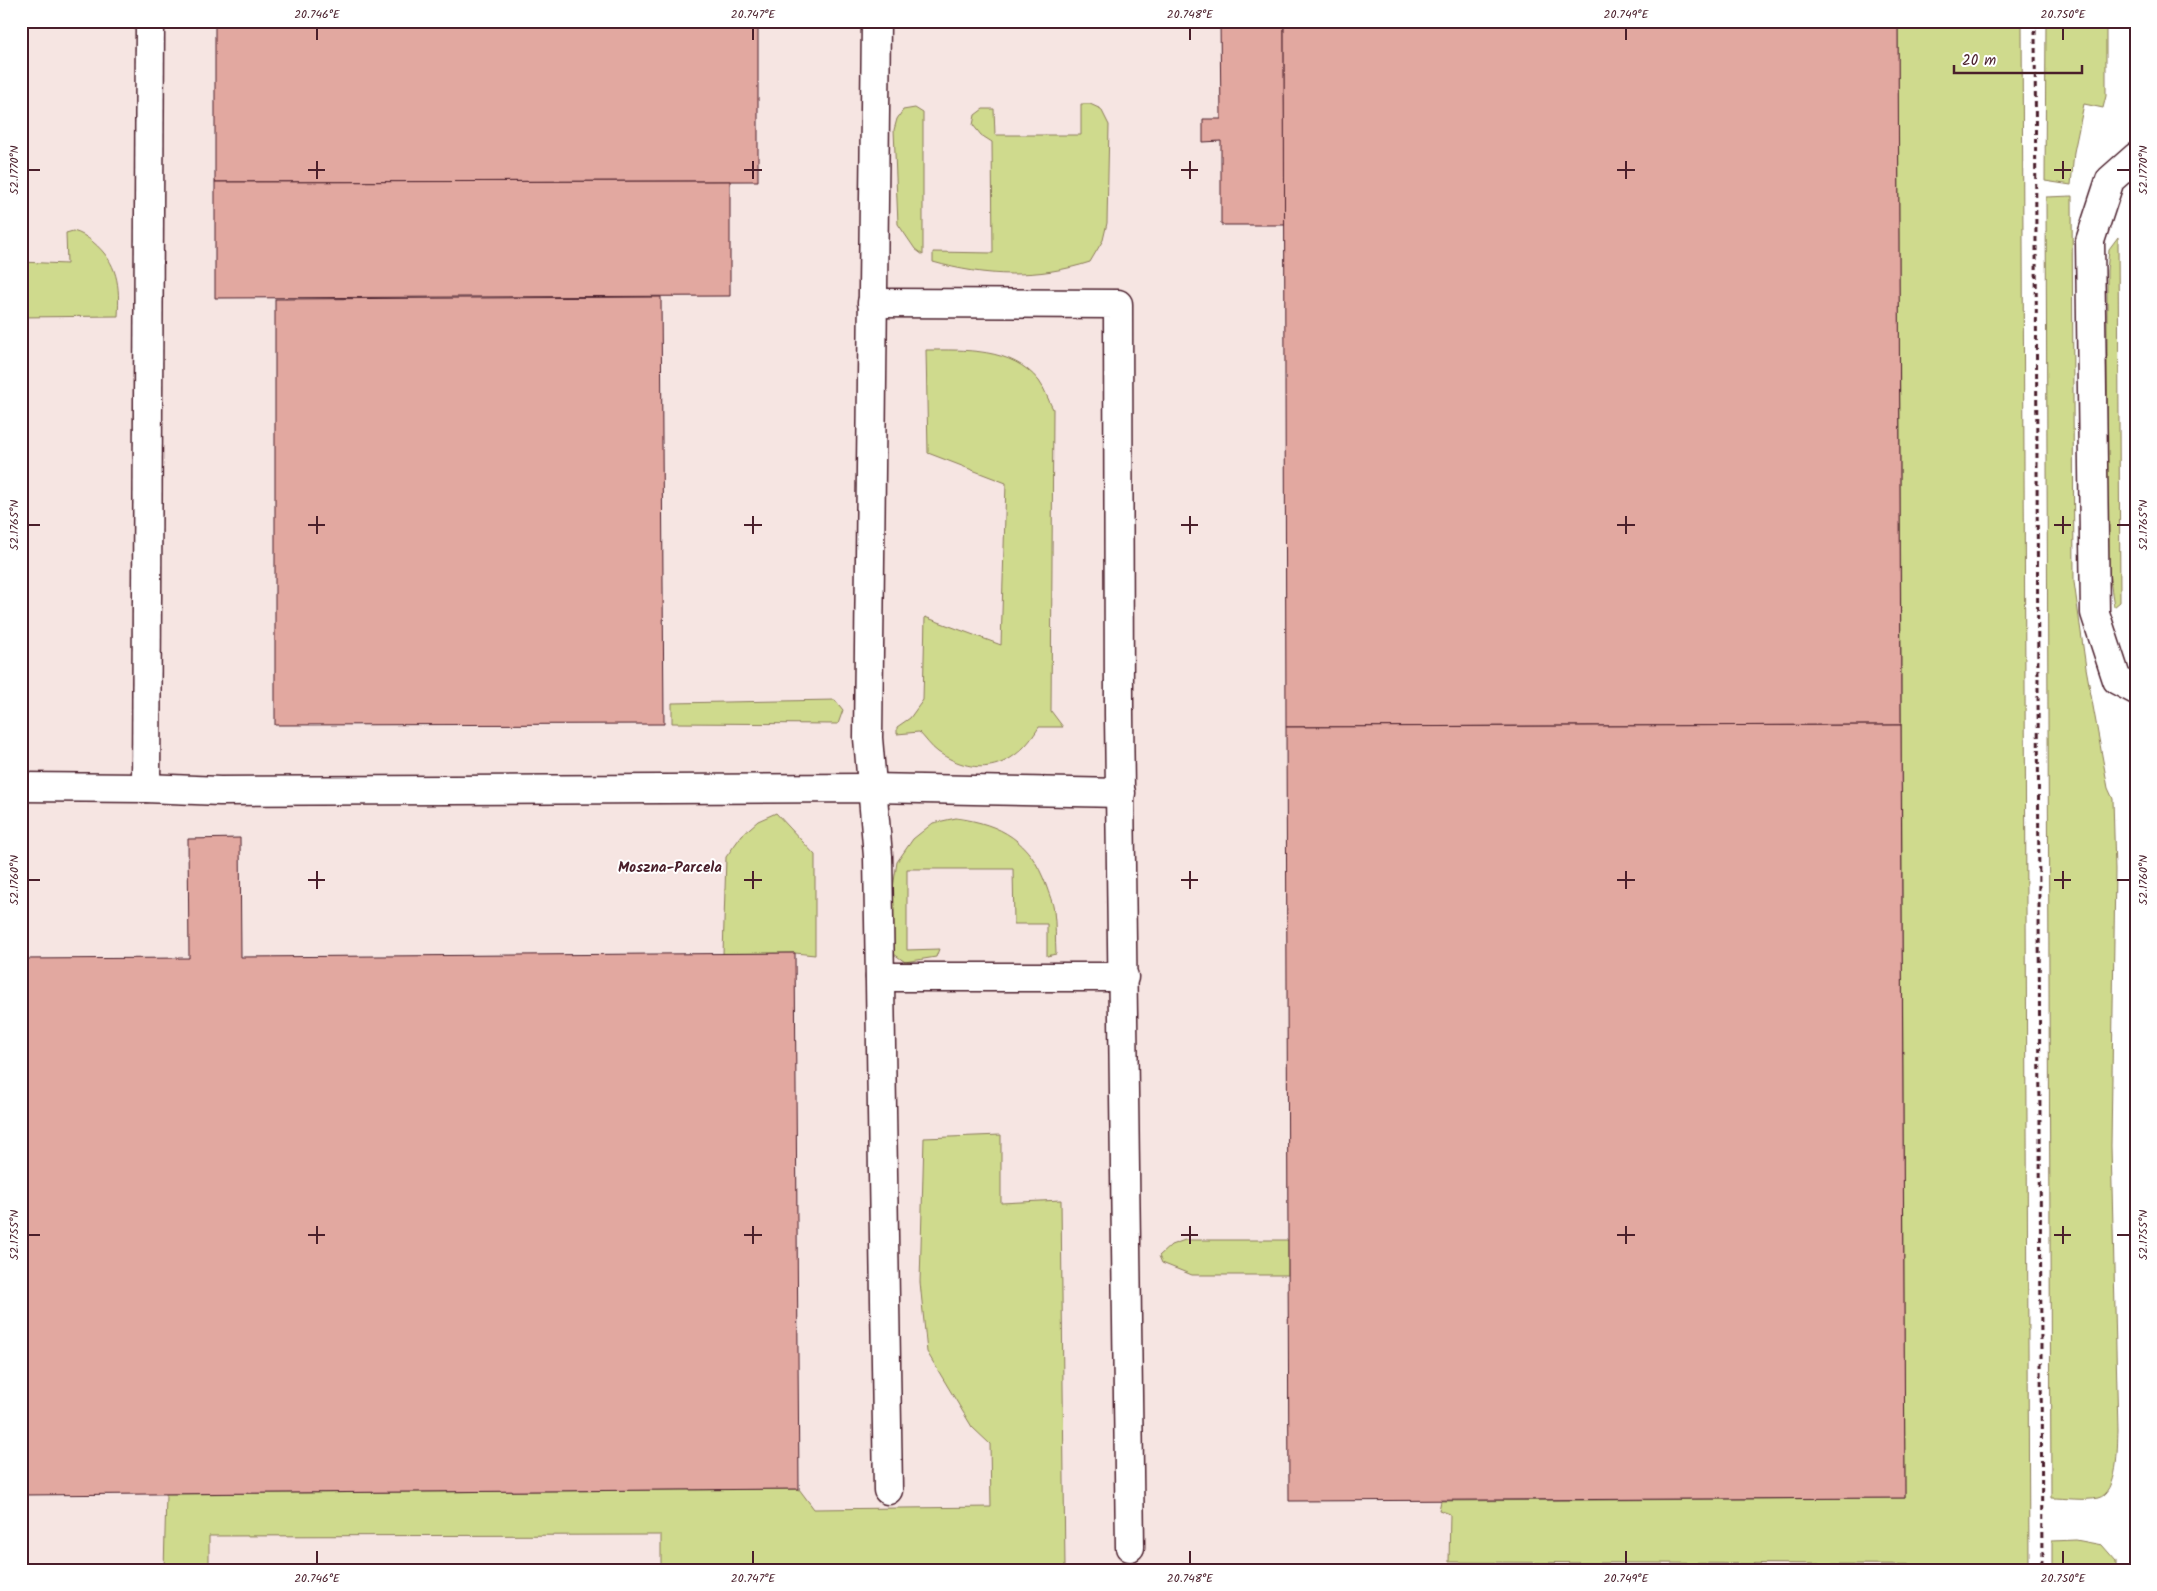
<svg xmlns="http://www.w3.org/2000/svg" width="2157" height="1591" viewBox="0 0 2157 1591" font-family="Kalam,sans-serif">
<rect width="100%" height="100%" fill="#fff"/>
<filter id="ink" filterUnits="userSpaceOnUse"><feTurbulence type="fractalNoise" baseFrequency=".02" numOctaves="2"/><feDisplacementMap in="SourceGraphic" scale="10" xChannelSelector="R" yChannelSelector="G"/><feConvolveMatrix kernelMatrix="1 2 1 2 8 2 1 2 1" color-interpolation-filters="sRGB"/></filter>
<g filter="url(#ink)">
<polygon fill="#f6e5e2" points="21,21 2022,21 2029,1570 21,1570"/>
<g fill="#cfda8d" stroke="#8c7c5c">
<polygon points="1898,21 2022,21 2029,1565 1449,1562 1450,1514 1439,1510 1441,1501 1905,1498"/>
<polygon points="2046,21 2106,21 2106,96 2103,108 2084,104 2074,152 2071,185 2045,181"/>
<path d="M1081,104H1090L1101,109L1109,125L1107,223L1103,240L1090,262C1038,279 985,277 933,262V252L993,253L992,142L981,135L973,125L975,115L983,109H994L995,135H1081Z"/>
<polygon points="915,108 923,113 923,255 915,249 898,224 894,130 897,119 903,110"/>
<path d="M2072,196L2074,582L2086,668L2108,788L2113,799L2115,870L2111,1146L2118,1430C2117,1447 2119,1493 2098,1498C2084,1501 2066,1498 2051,1498L2046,197Z"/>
<path d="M73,231C81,233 87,237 93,242C118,263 120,285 118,316L21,317V262L67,264L66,233Z"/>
<polygon points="2118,237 2120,602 2114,607 2107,559 2107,271 2109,249"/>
<path d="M926,350C964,350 1012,347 1039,381C1045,389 1048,400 1053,409L1051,711L1063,727H1039C1015,768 978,779 938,752C931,747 925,738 919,732L897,734V727L910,718L923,700L925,617L1001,645L1006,483L928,453Z"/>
<polygon points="835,700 843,710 838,724 672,723 672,703"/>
<polygon points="776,813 815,855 815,955 795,953 723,954 726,857 742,835 758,821"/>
<path d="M956,818C1002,824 1030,841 1046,885C1049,894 1053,903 1054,911C1056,925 1055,940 1056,954L1047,956V924H1014L1013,869H907V950L939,949L936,957L905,962L894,954L893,888L897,862L913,839L933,823Z"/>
<polygon points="1001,1135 1001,1203 1061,1200 1065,1570 661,1570 661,1535 209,1536 209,1570 164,1570 166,1494 799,1489 814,1509 991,1507 990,1444 972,1427 927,1352 920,1282 924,1138"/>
<polygon points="1185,1240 1288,1240 1288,1275 1192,1275 1162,1263 1159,1256 1171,1245"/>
<polygon points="2076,1540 2102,1545 2116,1561 2116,1570 2052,1570 2052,1541"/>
</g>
<g fill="#e2a8a0" stroke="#4a1f2b">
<polygon points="215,21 758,21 758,181 215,182"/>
<polygon points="1220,21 1284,21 1285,225 1221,225 1221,141 1203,142 1203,119 1221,119"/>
<polygon points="1284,21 1898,21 1901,725 1286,727"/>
<polygon points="730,181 730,296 215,298 215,182"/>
<polygon points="661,297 664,724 275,725 275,299"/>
<polygon points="1901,725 1905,1498 1289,1501 1286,727"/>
<polygon points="240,838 241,957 795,953 799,1489 21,1495 21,959 189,958 188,839"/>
</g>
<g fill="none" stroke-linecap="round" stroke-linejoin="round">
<g stroke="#4a1f2b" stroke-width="31">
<g id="minor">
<polyline points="876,21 868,738 878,856 888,1490"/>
<polyline points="2136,157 2110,180 2090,241 2095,613 2117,680 2136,690"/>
<polyline points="872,303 1118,304 1119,715 1130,1547"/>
<polyline points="21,787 146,788 220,791 872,788 1121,793"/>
<polyline points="146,788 150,21"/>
<polyline points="880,977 1124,977"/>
</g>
</g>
<polyline stroke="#4a1f2b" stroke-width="3" stroke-dasharray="5 4" stroke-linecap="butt" points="2035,21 2042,1570"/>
<use href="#minor" stroke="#fff" stroke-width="28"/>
</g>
</g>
<path fill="none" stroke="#4a1f2b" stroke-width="2" d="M317,28V40M753,28V40M1190,28V40M1626,28V40M2063,28V40M317,161V179M753,161V179M1190,161V179M1626,161V179M2063,161V179M28,170H40M308,170H325M744,170H762M1181,170H1198M1617,170H1635M2054,170H2071M2117,170H2130M317,516V534M753,516V534M1190,516V534M1626,516V534M2063,516V534M28,525H40M308,525H325M744,525H762M1181,525H1198M1617,525H1635M2054,525H2071M2117,525H2130M317,871V889M753,871V889M1190,871V889M1626,871V889M2063,871V889M28,880H40M308,880H325M744,880H762M1181,880H1198M1617,880H1635M2054,880H2071M2117,880H2130M317,1226V1244M753,1226V1244M1190,1226V1244M1626,1226V1244M2063,1226V1244M28,1235H40M308,1235H325M744,1235H762M1181,1235H1198M1617,1235H1635M2054,1235H2071M2117,1235H2130M317,1551V1564M753,1551V1564M1190,1551V1564M1626,1551V1564M2063,1551V1564"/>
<g text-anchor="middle" stroke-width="4" stroke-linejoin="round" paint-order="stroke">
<g font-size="15" font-weight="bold" fill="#4a1f2b" stroke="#fff">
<text x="670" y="872">Moszna-Parcela</text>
</g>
</g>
<rect width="2157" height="1591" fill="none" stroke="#fff" stroke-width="55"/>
<path d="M1954 65v8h128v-8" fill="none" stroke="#4a1f2b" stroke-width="2.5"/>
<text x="1962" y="65" font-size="15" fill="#4a1f2b" stroke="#ffffff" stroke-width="4" paint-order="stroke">20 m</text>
<rect x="28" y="28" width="2102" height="1536" fill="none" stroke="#4a1f2b" stroke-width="2"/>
<g font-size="12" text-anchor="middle" fill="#4a1f2b">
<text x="317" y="18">20.746°E</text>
<text x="753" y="18">20.747°E</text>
<text x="1190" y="18">20.748°E</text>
<text x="1626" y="18">20.749°E</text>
<text x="2063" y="18">20.750°E</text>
<text transform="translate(14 170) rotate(-90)" y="4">52.1770°N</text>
<text transform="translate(2143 170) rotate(-90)" y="4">52.1770°N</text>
<text transform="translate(14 525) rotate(-90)" y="4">52.1765°N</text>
<text transform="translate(2143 525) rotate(-90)" y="4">52.1765°N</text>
<text transform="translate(14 880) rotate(-90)" y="4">52.1760°N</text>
<text transform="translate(2143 880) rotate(-90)" y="4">52.1760°N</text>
<text transform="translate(14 1235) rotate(-90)" y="4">52.1755°N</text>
<text transform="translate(2143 1235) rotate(-90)" y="4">52.1755°N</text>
<text x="317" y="1582">20.746°E</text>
<text x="753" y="1582">20.747°E</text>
<text x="1190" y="1582">20.748°E</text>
<text x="1626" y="1582">20.749°E</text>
<text x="2063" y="1582">20.750°E</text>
</g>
</svg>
